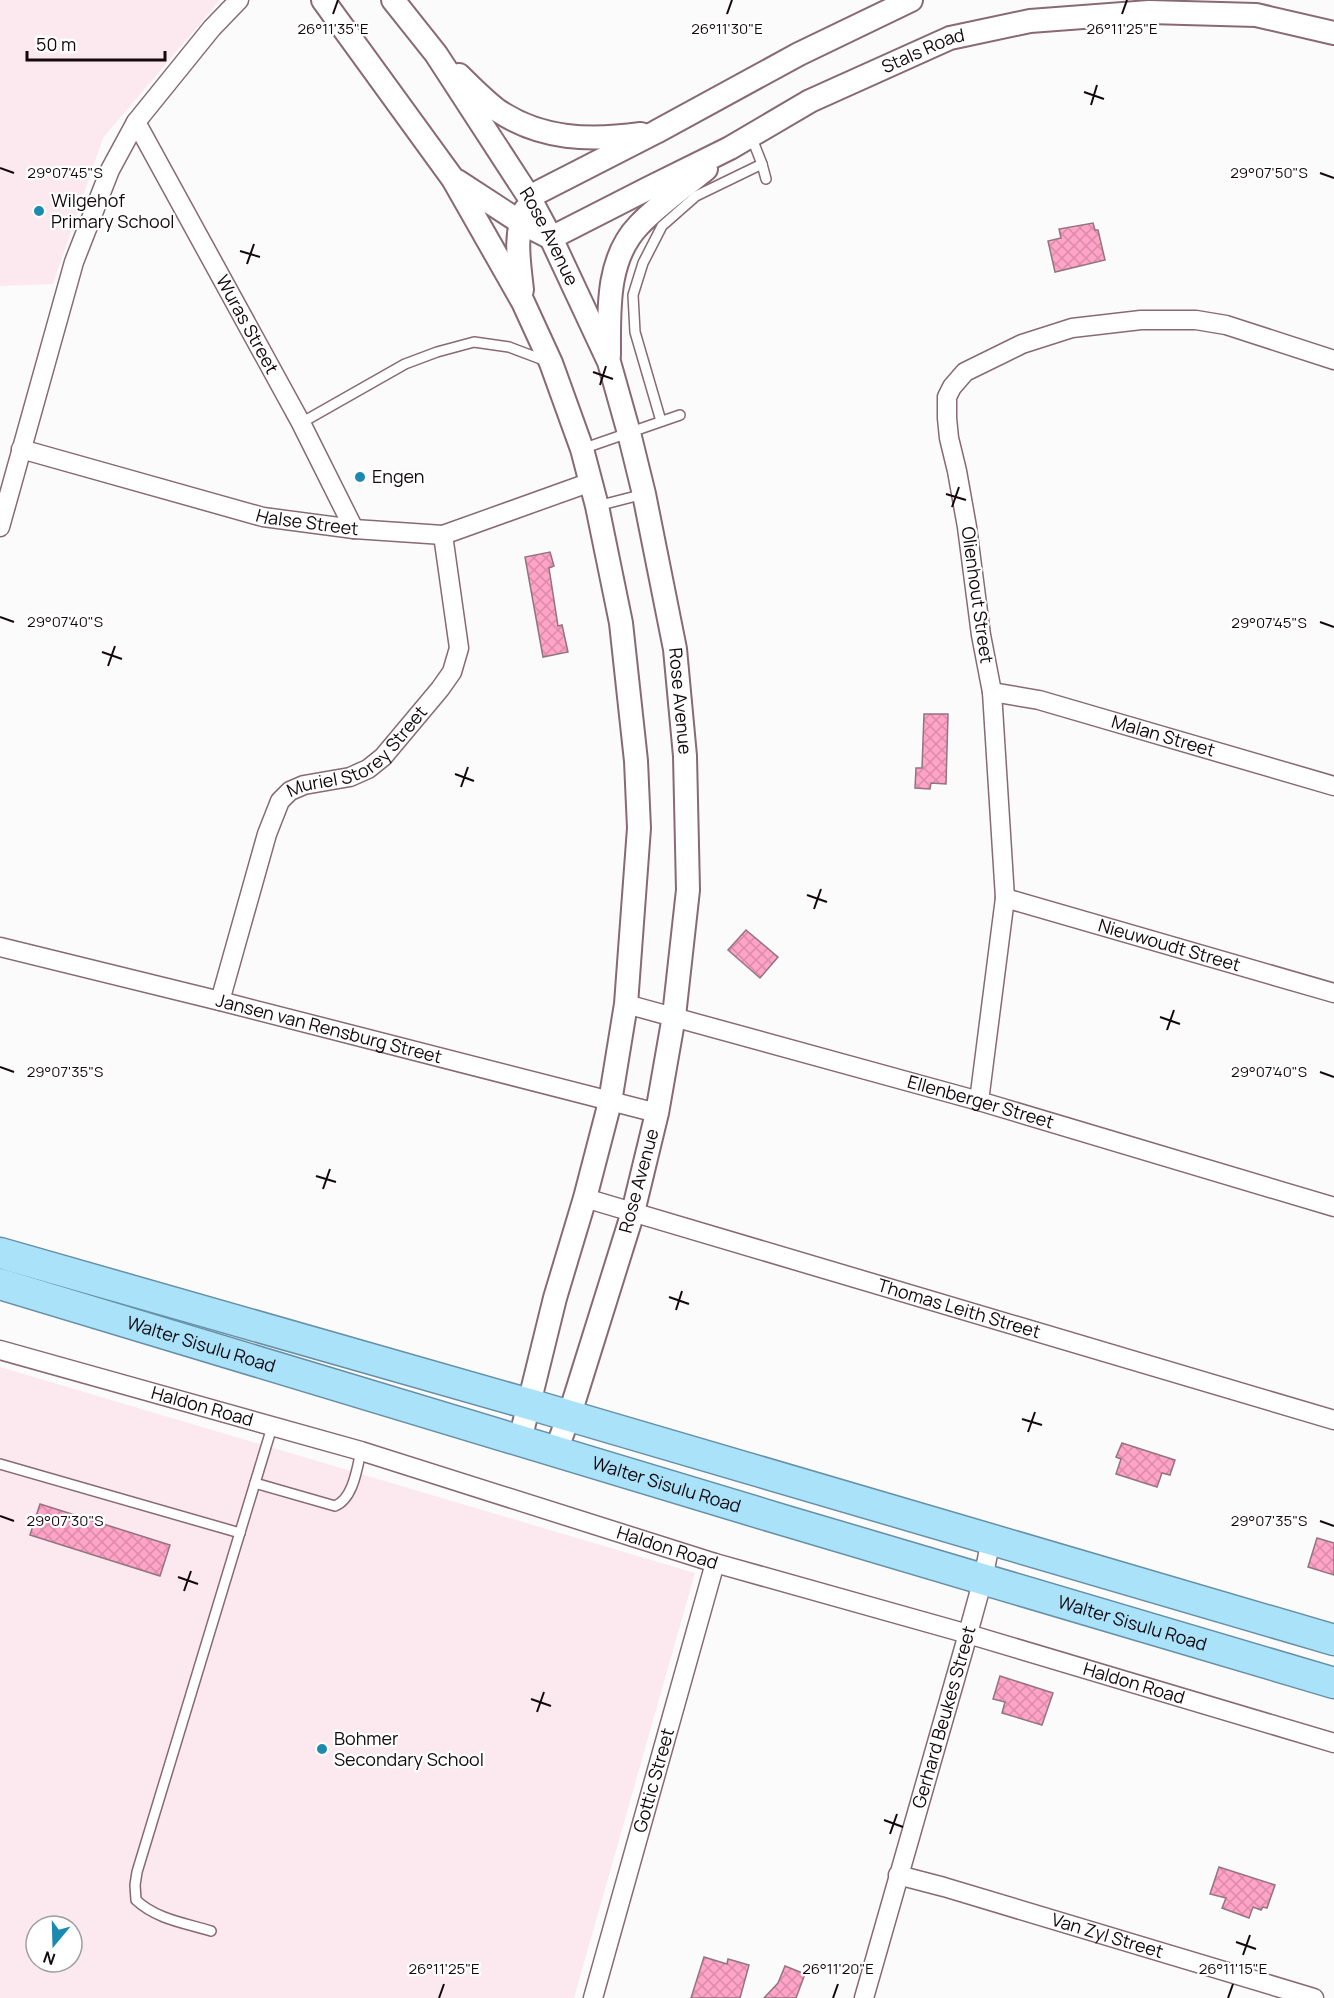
<svg xmlns="http://www.w3.org/2000/svg" width="1334" height="1998" viewBox="0 0 1334 1998" font-family="Manrope,sans-serif">
<defs>
<pattern id="building-cross-hatch" width="8" height="8" patternUnits="userSpaceOnUse" patternTransform="scale(1.5)"><rect width="8" height="8" fill="#ffa3c7"/><path d="M0 0l8 8M0 8l8-8" fill="none" stroke="#da8baa"/></pattern>
</defs>
<rect width="100%" height="100%" fill="#fbfbfb"/>
<g fill="#fbe9ef" fill-rule="evenodd">
<polygon points="0,0 220,0 103,138 53,284 0,286"/>
<path d="M0,1367L695,1573L574,1998H0ZM36,1926H72V1962H36Z"/>
</g>
<g fill="url(#building-cross-hatch)" stroke="#93747f" stroke-width="1.5">
<polygon points="1093,223 1095,230 1098,230 1105,260 1055,272 1048,241 1061,238 1059,229"/>
<polygon points="550,552 554,566 549,568 558,626 562,625 568,652 543,657 525,557"/>
<polygon points="924,714 948,714 946,784 931,783 930,789 915,788 916,768 922,768"/>
<polygon points="746,930 778,957 760,978 728,950"/>
<polygon points="1122,1443 1175,1460 1170,1475 1162,1473 1157,1487 1116,1474 1121,1459 1116,1457"/>
<polygon points="40,1504 170,1545 160,1576 30,1535"/>
<polygon points="1317,1538 1334,1543 1334,1575 1308,1567"/>
<polygon points="1000,1676 1053,1693 1042,1725 1002,1713 1005,1702 993,1699"/>
<polygon points="1219,1867 1275,1885 1267,1908 1263,1907 1261,1910 1253,1907 1249,1918 1222,1908 1226,1898 1210,1894"/>
<polygon points="704,1957 727,1964 728,1959 749,1965 740,1998 691,1998"/>
<polygon points="785,1966 805,1974 796,1998 764,1998 778,1983"/>
</g>
<g fill="none" stroke-linecap="round" stroke-linejoin="round">
<g stroke="#886974" stroke-width="12">
<g id="service">
<polyline points="751,136 762,164 766,179"/>
<polyline points="661,421 635,332 633,295 643,263 662,226 696,196 762,164"/>
<polyline points="301,423 405,364 437,352 474,342 509,347 546,361"/>
<polyline points="582,449 680,415"/>
<polyline points="597,506 644,494"/>
<polyline points="0,1464 240,1533"/>
<polyline points="255,1483 272,1427"/>
<path d="M211,1931C185,1923 156,1919 136,1900L135,1885L137,1872L255,1483L335,1506C353,1499 357,1469 361,1451"/>
</g>
</g>
<g stroke="#886974" stroke-width="21">
<g id="minor">
<path id="s1" d="M136,122L301,423L354,529"/>
<path id="s2" d="M21,449L263,517L354,529L443,535L591,482"/>
<polyline points="0,527 74,262 110,170 136,122 212,28 239,0"/>
<path id="s3" d="M992,692L1039,700L1334,786"/>
<path id="s4" d="M1005,898L1334,993"/>
<path id="s5" d="M0,947L220,1001L657,1113"/>
<path id="s6" d="M220,1001L267,834L280,801L290,791L304,785L350,777L368,769L383,757L440,689L452,672L459,648L443,535"/>
<path id="s7" d="M626,1004L979,1101L1334,1207"/>
<polyline points="979,1101 1005,898 992,692 981,635 967,527 957,471 949,438 947,418 947,397 952,387 965,372 1022,344 1072,328 1141,320 1196,320 1226,325 1334,360"/>
<path id="s8" d="M585,1198L1334,1420"/>
<path id="s9" d="M0,1350L361,1451L715,1563L968,1634L1334,1743"/>
<path id="s10" d="M898,1875L944,1887L1314,1998"/>
<path id="s11" d="M593,1998L715,1563"/>
<path id="s12" d="M864,1998L964,1648L983,1579L991,1539"/>
</g>
</g>
<g stroke="#886974" stroke-width="26">
<g id="tertiary">
<polyline points="323,0 453,179 523,302 551,363 582,449 597,506 621,623 636,761 639,828 626,1004 610,1102 585,1198 555,1298 520,1440"/>
<path id="s13" d="M393,0L436,54L529,197L551,238L609,362L629,433L644,494L675,649L685,756L688,890L674,1016L657,1113L633,1212L573,1404L556,1451"/>
<path d="M459,75C471,87 484,100 497,110C541,140 590,141 641,134"/>
<polyline points="457,181 520,222 551,238"/>
<polyline points="529,197 656,132 799,54 911,0"/>
<path id="s14" d="M551,238L649,188L730,148L810,101L950,38L1030,21L1149,12L1256,15L1334,33"/>
<path d="M522,290C519,262 514,236 525,210"/>
<path d="M609,355C609,311 606,259 639,225C659,204 684,187 706,169"/>
</g>
</g>
<g stroke="#6790a6" stroke-width="33">
<g id="trunk">
<polyline points="0,1253 529,1404 1334,1640"/>
<path id="s15" d="M0,1284L783,1520L1334,1683"/>
</g>
</g>
<use href="#service" stroke="#fff" stroke-width="9"/>
<use href="#minor" stroke="#fff" stroke-width="18"/>
<use href="#tertiary" stroke="#fff" stroke-width="22"/>
<use href="#trunk" stroke="#aae2fa" stroke-width="30"/>
</g>
<path fill="none" stroke="#13080c" stroke-width="2" d="M333,14L338,0M727,14L732,0M1122,14L1127,0M1084,92L1104,99M1091,105L1097,85M0,168L14,173M1320,173L1334,178M240,251L260,257M247,264L254,244M593,372L613,379M600,385L606,366M946,494L966,500M952,507L959,487M0,617L14,622M1320,622L1334,627M102,652L122,659M108,666L115,646M455,774L474,781M461,787L468,767M807,895L827,902M814,909L821,889M1160,1017L1180,1024M1167,1030L1174,1010M0,1067L14,1072M1320,1072L1334,1077M316,1176L336,1182M323,1189L330,1169M669,1297L689,1304M676,1310L682,1291M1022,1419L1042,1425M1028,1432L1035,1412M0,1516L14,1521M1320,1521L1334,1526M178,1577L198,1584M184,1591L191,1571M531,1699L551,1706M537,1712L544,1692M884,1820L903,1827M890,1834L897,1814M1236,1942L1256,1949M1243,1955L1250,1935M439,1998L444,1984M833,1998L838,1984M1228,1998L1233,1984"/>
<g fill="#1b8ab0" stroke="#fff" stroke-width="2">
<circle cx="39" cy="211" r="6"/>
<circle cx="360" cy="477" r="6"/>
<circle cx="322" cy="1749" r="6"/>
</g>
<g text-anchor="middle" stroke-width="4.5" stroke-linejoin="round" paint-order="stroke">
<g font-size="18" fill="#13080c" stroke="#fff">
<text dy="6" stroke="none"><textPath href="#s14" startOffset="417">Stals Road</textPath></text>
<text dy="6" stroke="none"><textPath href="#s13" startOffset="284">Rose Avenue</textPath></text>
<text dy="6" stroke="none"><textPath href="#s1" startOffset="231">Wuras Street</textPath></text>
<text dy="6" stroke="none"><textPath href="#s2" startOffset="296">Halse Street</textPath></text>
<text transform="translate(977 595) rotate(82)" y="6">Olienhout Street</text>
<text dy="6" stroke="none"><textPath href="#s13" startOffset="770">Rose Avenue</textPath></text>
<text dy="6" stroke="none"><textPath href="#s3" startOffset="177">Malan Street</textPath></text>
<text dy="6" stroke="none"><textPath href="#s6" startOffset="304">Muriel Storey Street</textPath></text>
<text dy="6" stroke="none"><textPath href="#s4" startOffset="171">Nieuwoudt Street</textPath></text>
<text dy="6" stroke="none"><textPath href="#s5" startOffset="339">Jansen van Rensburg Street</textPath></text>
<text dy="6" stroke="none"><textPath href="#s7" startOffset="368">Ellenberger Street</textPath></text>
<text transform="translate(639 1181) rotate(-75)" y="6">Rose Avenue</text>
<text dy="6" stroke="none"><textPath href="#s8" startOffset="390">Thomas Leith Street</textPath></text>
<text dy="6" stroke="none"><textPath href="#s15" startOffset="210">Walter Sisulu Road</textPath></text>
<text dy="6" stroke="none"><textPath href="#s9" startOffset="210">Haldon Road</textPath></text>
<text dy="6" stroke="none"><textPath href="#s15" startOffset="696">Walter Sisulu Road</textPath></text>
<text dy="6" stroke="none"><textPath href="#s9" startOffset="696">Haldon Road</textPath></text>
<text dy="6" stroke="none"><textPath href="#s15" startOffset="1182">Walter Sisulu Road</textPath></text>
<text dy="6" stroke="none"><textPath href="#s9" startOffset="1182">Haldon Road</textPath></text>
<text dy="6" stroke="none"><textPath href="#s12" startOffset="292">Gerhard Beukes Street</textPath></text>
<text dy="6" stroke="none"><textPath href="#s11" startOffset="226">Gottic Street</textPath></text>
<text dy="6" stroke="none"><textPath href="#s10" startOffset="218">Van Zyl Street</textPath></text>
</g>
<g font-size="18" fill="#13080c" stroke="#fff" text-anchor="start">
<text x="51" y="207">Wilgehof<tspan x="51" dy="21">Primary School</tspan></text>
<text x="372" y="483">Engen</text>
<text x="334" y="1745">Bohmer<tspan x="334" dy="21">Secondary School</tspan></text>
</g>
</g>
<g font-size="15" text-anchor="middle" fill="#13080c" stroke="#fff" stroke-width="4.5" stroke-linejoin="round" paint-order="stroke">
<text x="727" y="34">26°11'30"E</text>
<text x="1122" y="34">26°11'25"E</text>
<text x="333" y="34">26°11'35"E</text>
<text x="65" y="178">29°07'45"S</text>
<text x="1269" y="178">29°07'50"S</text>
<text x="65" y="627">29°07'40"S</text>
<text x="1269" y="628">29°07'45"S</text>
<text x="65" y="1077">29°07'35"S</text>
<text x="1269" y="1077">29°07'40"S</text>
<text x="65" y="1526">29°07'30"S</text>
<text x="1269" y="1526">29°07'35"S</text>
<text x="444" y="1974">26°11'25"E</text>
<text x="838" y="1974">26°11'20"E</text>
<text x="1233" y="1974">26°11'15"E</text>
</g>
<g transform="translate(54 1944) rotate(199)"><circle r="28" fill="#ffffff" stroke="#a19c9e" stroke-width="1.5"/>
<path d="M0-4.5L10 22L0 15L-10 22Z" fill="#1b8ab0"/>
<text y="-9" font-size="16" font-weight="bold" text-anchor="middle" fill="#13080c">N</text>
</g>
<path d="M27 51v9h138v-9" fill="none" stroke="#13080c" stroke-width="3"/>
<text x="36" y="51" font-size="18" fill="#13080c" stroke="#ffffff" stroke-width="4.5" paint-order="stroke">50 m</text>
</svg>
